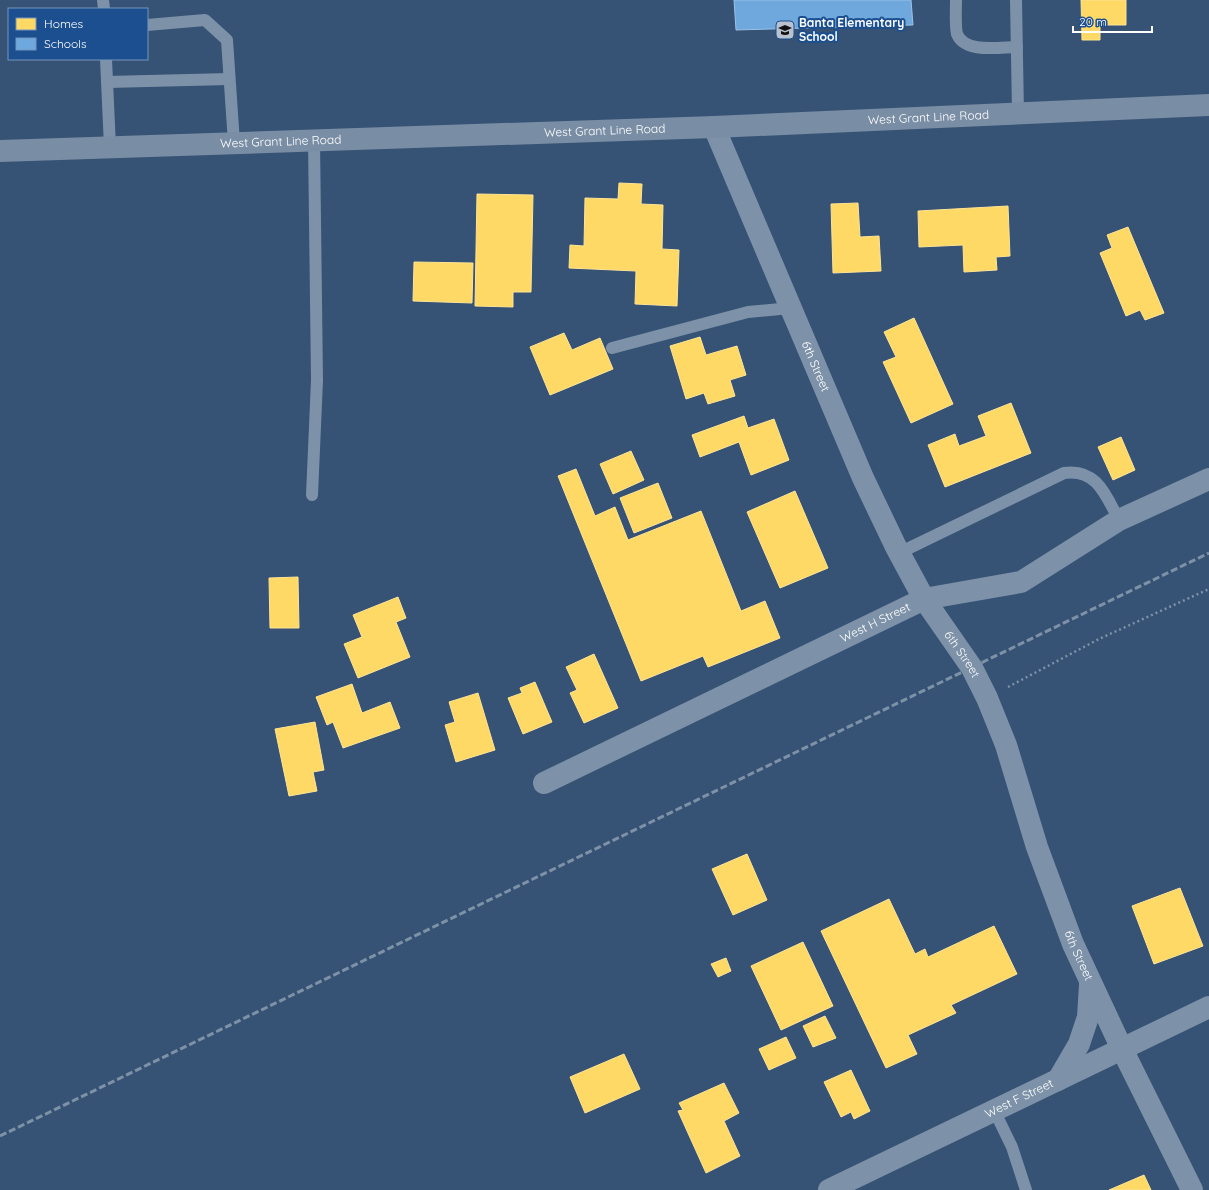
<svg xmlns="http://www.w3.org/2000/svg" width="1209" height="1190" viewBox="0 0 1209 1190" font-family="Quicksand,sans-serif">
<rect width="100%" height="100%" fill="#365274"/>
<g fill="#ffd966" stroke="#ffe494">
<polygon points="1081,0 1126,0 1126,25 1100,25 1100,40 1082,40"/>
<polygon points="619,183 642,184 641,204 663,205 662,249 679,250 677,306 635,304 636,271 569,268 570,245 584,246 585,198 618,199"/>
<polygon points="477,194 533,195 531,292 513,292 513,307 475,306"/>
<polygon points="858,203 860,237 879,236 881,271 833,273 831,204"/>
<polygon points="1008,206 1010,256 996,257 997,270 964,272 963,245 919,247 918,211"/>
<polygon points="1128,227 1164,313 1145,320 1140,310 1126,316 1100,253 1112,248 1107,235"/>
<polygon points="414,262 473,263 472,303 413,301"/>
<polygon points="914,318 953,404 911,423 883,362 896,357 884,332"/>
<polygon points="564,333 572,350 600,338 613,369 550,395 530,347"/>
<polygon points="700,337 706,355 737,346 746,375 730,380 735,396 708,404 704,393 686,399 670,346"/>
<polygon points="1011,403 1031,453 945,487 928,445 955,434 959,446 986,436 978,416"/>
<polygon points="744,416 748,428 774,419 789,460 751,475 739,442 700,457 692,435"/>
<polygon points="1121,437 1135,470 1113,480 1098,447"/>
<polygon points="631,451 644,480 613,494 600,464"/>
<polygon points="576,469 595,516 615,507 628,540 701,511 741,611 765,601 780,638 708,667 703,656 641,681 558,476"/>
<polygon points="658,483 672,518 634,533 620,498"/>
<polygon points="795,491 828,568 780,588 747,512"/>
<polygon points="298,577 299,628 270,628 269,578"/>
<polygon points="398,597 406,618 396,622 410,657 358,678 344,644 362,637 353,615"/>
<polygon points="594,654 618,708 584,723 570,693 577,690 566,667"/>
<polygon points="535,682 552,722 523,734 508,698 522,693 520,688"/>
<polygon points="352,684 362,713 390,702 400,728 343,748 333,722 327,725 316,697"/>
<polygon points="478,693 495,750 456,762 445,725 455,722 449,702"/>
<polygon points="315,722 324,770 313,772 317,791 289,796 275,729"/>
<polygon points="747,854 767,900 733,915 712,869"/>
<polygon points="1180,888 1203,946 1154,964 1132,906"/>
<polygon points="889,899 915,954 925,949 928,957 994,926 1017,974 951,1005 956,1013 908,1035 917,1054 886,1068 821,931"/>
<polygon points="803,942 833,1006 781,1030 751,966"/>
<polygon points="726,958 731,971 718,977 711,964"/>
<polygon points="825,1016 836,1038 813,1047 803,1026"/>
<polygon points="786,1037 796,1058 769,1070 759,1049"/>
<polygon points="624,1054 640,1089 585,1113 570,1077"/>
<polygon points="851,1070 870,1111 854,1119 851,1112 841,1117 824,1082"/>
<polygon points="724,1083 739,1113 724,1121 740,1156 706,1173 678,1111 683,1110 679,1103"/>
<polygon points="1144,1175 1151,1190 1109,1190"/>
</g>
<polygon fill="#6fa8dc" stroke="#9ac2e6" points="734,0 911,0 913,25 736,30"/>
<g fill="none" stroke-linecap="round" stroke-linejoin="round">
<polyline stroke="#7d92a8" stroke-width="2.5" stroke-dasharray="2 3" stroke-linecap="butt" points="1008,687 1099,639 1209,589"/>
<g stroke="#7d92a8" stroke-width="12">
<polyline points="103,0 104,9"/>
<path d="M956,0C956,9 955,26 957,34C965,54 1000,47 1017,47"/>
<polyline points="1016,0 1018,113"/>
<polyline points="147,25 205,20 227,40 234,143"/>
<polyline points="106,59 110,147"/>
<polyline points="107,82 229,79"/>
<polyline points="612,348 748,312 791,308"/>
<polyline points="312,495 317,380 314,140"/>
<path d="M899,553L1064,473C1097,468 1106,496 1119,520"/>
<polyline points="994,1110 1012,1147 1026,1190"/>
</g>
<g stroke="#7d92a8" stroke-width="22">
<path id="s1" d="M714,127L863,478L896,547L924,599L972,668L987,698L1006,745L1037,847L1073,944L1122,1049L1192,1190"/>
<path id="s2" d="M544,783L924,599L1021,582L1119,520L1209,479"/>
<polyline points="1058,1080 1079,1044 1088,1017 1090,985"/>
<path id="s3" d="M829,1190L1209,1007"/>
</g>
<path stroke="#798da4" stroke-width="22" id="s4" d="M0,151L714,127L1209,105"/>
<polyline stroke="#7e92a7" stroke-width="3" stroke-dasharray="7 3" stroke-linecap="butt" points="0,1136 1209,553"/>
</g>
<defs>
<g id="school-square" transform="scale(1)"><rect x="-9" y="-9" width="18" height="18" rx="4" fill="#b9c2ce" stroke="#1b4f8f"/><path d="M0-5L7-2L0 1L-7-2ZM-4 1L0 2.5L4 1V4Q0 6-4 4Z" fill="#111"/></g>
</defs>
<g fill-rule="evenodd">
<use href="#school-square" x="785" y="30"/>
</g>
<g text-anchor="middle" stroke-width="4" stroke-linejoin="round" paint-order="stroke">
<g font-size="12" font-weight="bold" fill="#fff" stroke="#1b4f8f" text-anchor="start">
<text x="799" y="27">Banta Elementary<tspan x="799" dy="14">School</tspan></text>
</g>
<g font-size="12" fill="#fff" stroke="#1b4f8f">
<text dy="4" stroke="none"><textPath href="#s4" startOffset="929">West Grant Line Road</textPath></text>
<text dy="4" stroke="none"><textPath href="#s4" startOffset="605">West Grant Line Road</textPath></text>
<text dy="4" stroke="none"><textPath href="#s4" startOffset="281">West Grant Line Road</textPath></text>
<text dy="4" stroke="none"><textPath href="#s1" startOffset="260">6th Street</textPath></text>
<text dy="4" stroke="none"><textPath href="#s2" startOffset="368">West H Street</textPath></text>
<text dy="4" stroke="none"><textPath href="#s1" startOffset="584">6th Street</textPath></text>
<text dy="4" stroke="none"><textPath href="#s1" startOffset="908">6th Street</textPath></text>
<text dy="4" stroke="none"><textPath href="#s3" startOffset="211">West F Street</textPath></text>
</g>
</g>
<rect x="8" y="8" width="140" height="52" fill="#1b4f8f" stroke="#7695bc"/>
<rect x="16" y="18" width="20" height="12" fill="#ffd966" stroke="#7695bc"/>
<text x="44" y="28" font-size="12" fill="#ffffff">Homes</text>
<rect x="16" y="38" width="20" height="12" fill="#6fa8dc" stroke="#7695bc"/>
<text x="44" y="48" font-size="12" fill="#ffffff">Schools</text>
<path d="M1073 26v6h79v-6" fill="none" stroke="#ffffff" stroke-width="2"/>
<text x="1079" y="26" font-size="12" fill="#ffffff" stroke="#1b4f8f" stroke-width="3" paint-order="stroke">20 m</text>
</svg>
